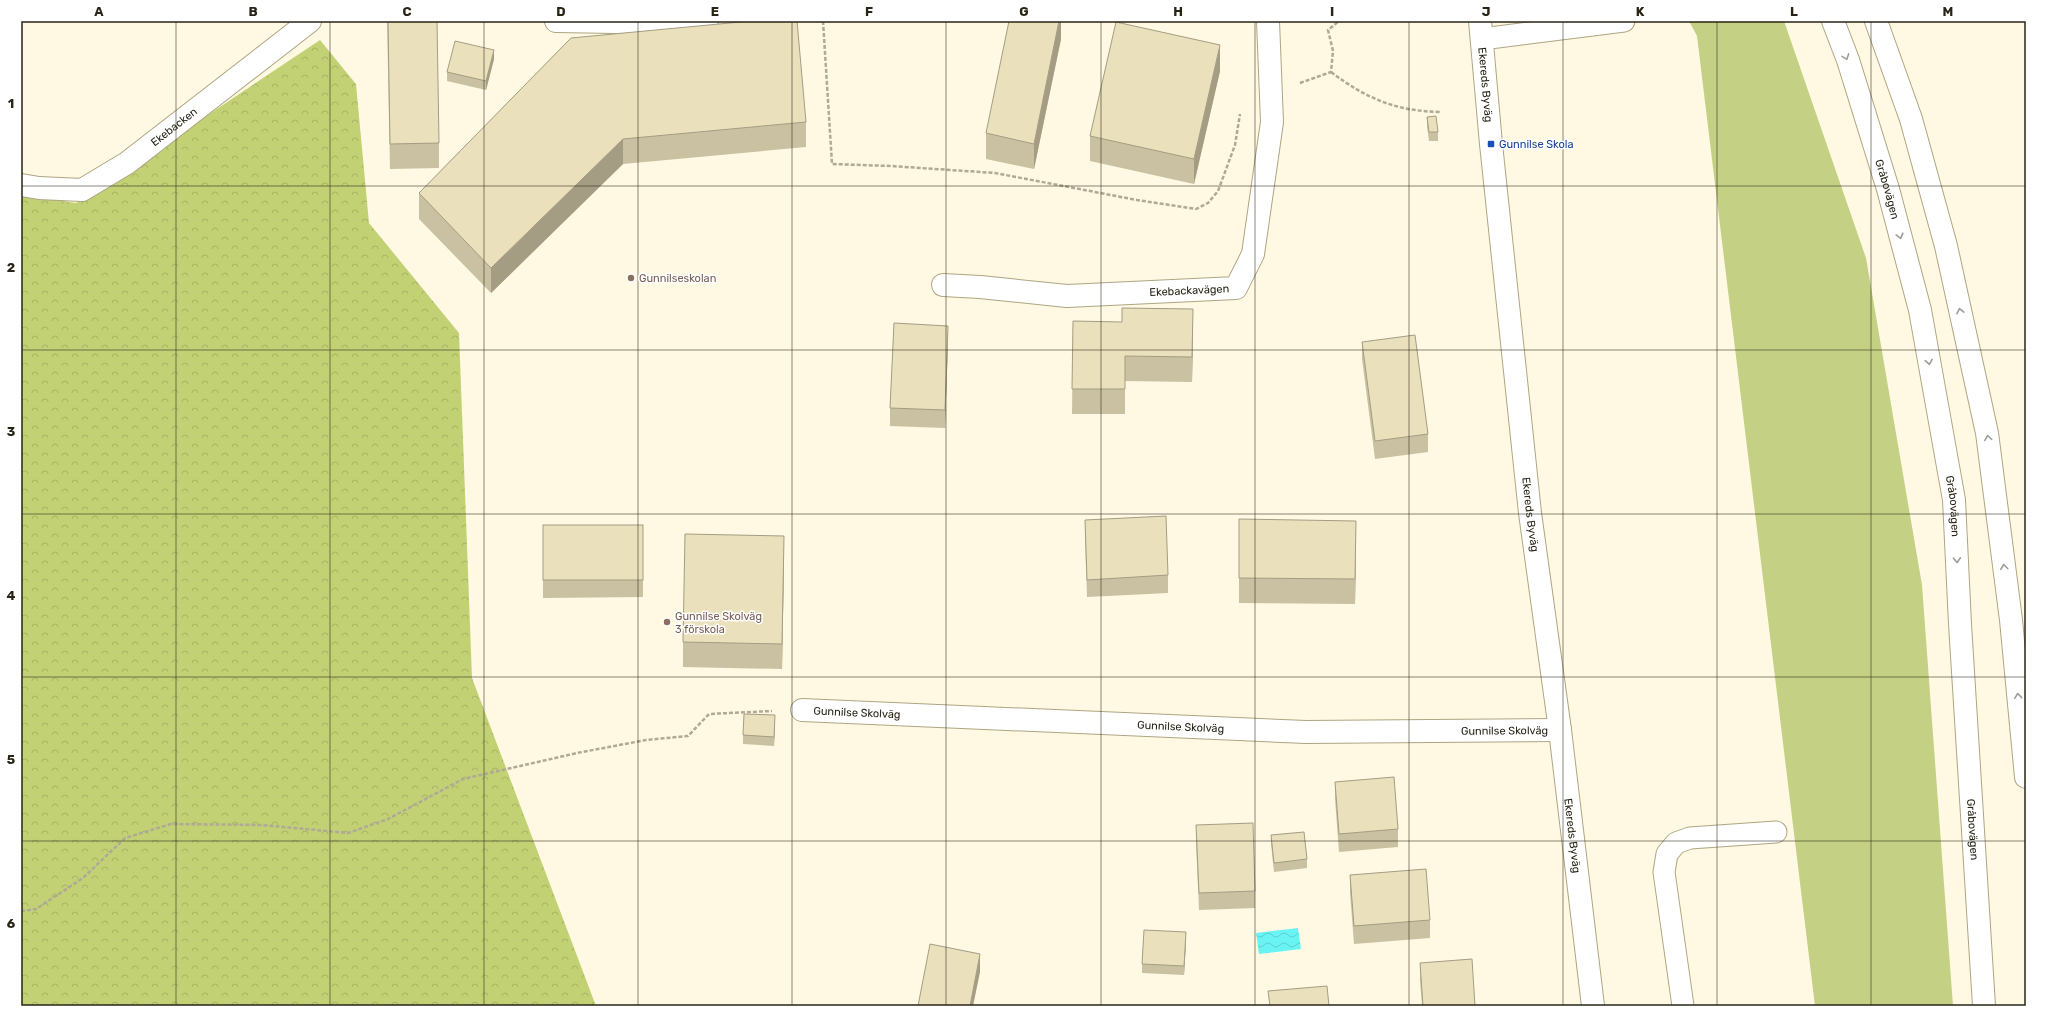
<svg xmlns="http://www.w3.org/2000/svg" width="2047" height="1027" viewBox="0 0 2047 1027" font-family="Rubik,sans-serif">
<defs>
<pattern id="forest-crowns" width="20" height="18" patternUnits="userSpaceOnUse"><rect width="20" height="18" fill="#c3d175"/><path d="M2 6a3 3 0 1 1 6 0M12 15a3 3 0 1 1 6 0" fill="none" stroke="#a8b364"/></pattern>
<pattern id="water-waves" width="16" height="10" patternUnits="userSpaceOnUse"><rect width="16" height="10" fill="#6af3f3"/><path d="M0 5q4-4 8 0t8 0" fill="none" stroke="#5cd0d0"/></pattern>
</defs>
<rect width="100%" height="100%" fill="#fff9e3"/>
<polygon fill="#c4d083" points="1689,21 1784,21 1866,258 1922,585 1953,1006 1815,1006 1697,36"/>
<polygon fill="url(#forest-crowns)" points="320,40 356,84 369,223 459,333 472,678 596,1006 21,1006 21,195 76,203"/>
<polygon fill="url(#water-waves)" points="1298,928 1301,949 1259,954 1256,933"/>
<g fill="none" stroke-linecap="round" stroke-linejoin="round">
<g stroke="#aea582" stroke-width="23">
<g id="service">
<polyline points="1482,39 1624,21"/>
<polyline points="1683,1006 1664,872 1667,854 1676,843 1690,838 1776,832"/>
</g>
</g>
<g stroke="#aea582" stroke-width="24">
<g id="minor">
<polyline points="556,21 675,23 707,21"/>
<path id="s1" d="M1480,21L1491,144L1530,513L1560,730L1593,1006"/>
<path id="s2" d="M21,185L39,188L82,190L127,163L310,21"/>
<path id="s3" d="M943,285L980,287L1067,296L1236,288L1253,254L1272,122L1268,21"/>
<path id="s4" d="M802,710L1306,732L1560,730"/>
</g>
</g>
<g stroke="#aea582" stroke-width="24">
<g id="secondary">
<path id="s5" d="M1833,21L1848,60L1888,189L1920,310L1954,500L1960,624L1984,1006"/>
<polyline points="1876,21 1911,119 1946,246 1987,433 2011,620 2026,777"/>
</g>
</g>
<g stroke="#afa996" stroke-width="2.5" stroke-dasharray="4 2" stroke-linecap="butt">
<polyline points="823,21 832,164 891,166 995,173 1137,200 1196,209 1208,203 1218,191 1235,145 1240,114"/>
<path d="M1331,72C1367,99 1396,111 1440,112"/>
<polyline points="1300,83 1331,72 1333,51 1328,30 1339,21"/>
<polyline points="21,911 36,909 83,878 125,838 171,824 262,825 348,833 388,819 463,779 577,753 646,740 688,736 709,714 772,711"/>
</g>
<use href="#service" stroke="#fff" stroke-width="21"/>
<use href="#minor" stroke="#fff" stroke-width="22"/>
<use href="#secondary" stroke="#fff" stroke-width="22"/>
</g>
<g fill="#c9c1a1">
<polygon points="387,21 439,143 439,168 390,169"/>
<polygon points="1061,21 1061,39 1034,169 986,159 986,133"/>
<polygon points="571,38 806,122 806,147 623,164 491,293 419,219 419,193"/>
<polygon points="494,59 486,90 447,81 447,72"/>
<polygon points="1220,71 1194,184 1090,161 1090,136"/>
<polygon points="1427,117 1438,132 1438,141 1429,141 1427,126"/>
<polygon points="1073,321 1193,334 1192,382 1125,381 1125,414 1072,414"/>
<polygon points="1362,342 1428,434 1428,452 1375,459 1362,359"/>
<polygon points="948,343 945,428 890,426 890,408"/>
<polygon points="1239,519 1356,546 1355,604 1239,603"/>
<polygon points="1085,520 1168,575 1168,593 1087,597 1085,538"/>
<polygon points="543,525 643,525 643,597 543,598"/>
<polygon points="784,561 782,669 683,667 683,642"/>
<polygon points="775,724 774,746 743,744 743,735"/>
<polygon points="1335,782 1398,829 1398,847 1339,852 1335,799"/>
<polygon points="1196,825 1255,891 1255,908 1199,910 1196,842"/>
<polygon points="1271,835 1307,859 1307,868 1274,872 1271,844"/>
<polygon points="1350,875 1430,920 1430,938 1354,944 1350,893"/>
<polygon points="1186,941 1184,975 1142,973 1142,964"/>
<polygon points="1420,963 1475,1006 1422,1006 1420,980"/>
</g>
<g fill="#a49d83">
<polygon points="1059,21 1061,21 1061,39 1034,169 1034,144"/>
<polygon points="1220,45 1220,71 1194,184 1194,159"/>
<polygon points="494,50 494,59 486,90 486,81"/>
<polygon points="623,139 623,164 491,293 491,268"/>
<polygon points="1193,309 1193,334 1192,382 1192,357"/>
<polygon points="948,326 948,343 945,428 945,410"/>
<polygon points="1356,521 1356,546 1355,604 1355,579"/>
<polygon points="784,536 784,561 782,669 782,644"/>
<polygon points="775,715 775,724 774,746 774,737"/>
<polygon points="1186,932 1186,941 1184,975 1184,966"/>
<polygon points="980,954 980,972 973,1006 970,1006"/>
</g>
<g fill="#eae0bb" stroke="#a49d83">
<polygon points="388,21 437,21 439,143 390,144"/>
<polygon points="751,21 797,21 806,122 623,139 491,268 419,193 571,38"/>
<polygon points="1009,21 1059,21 1034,144 986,133"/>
<polygon points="1116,22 1220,45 1194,159 1090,136"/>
<polygon points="455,41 494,50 486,81 447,72"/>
<polygon points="1436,116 1438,132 1429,132 1427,117"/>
<polygon points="1122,308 1193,309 1192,357 1125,356 1125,389 1072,389 1073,321 1122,322"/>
<polygon points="894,323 948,326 945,410 890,408"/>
<polygon points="1415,335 1428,434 1375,441 1362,342"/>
<polygon points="1166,516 1168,575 1087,580 1085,520"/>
<polygon points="1239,519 1356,521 1355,579 1239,578"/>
<rect x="543" y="525" width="100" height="55"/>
<polygon points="685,534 784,536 782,644 683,642"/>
<polygon points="744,714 775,715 774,737 743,735"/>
<polygon points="1394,777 1398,829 1339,834 1335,782"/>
<polygon points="1253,823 1255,891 1199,893 1196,825"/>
<polygon points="1304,832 1307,859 1274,863 1271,835"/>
<polygon points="1426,869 1430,920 1354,926 1350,875"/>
<polygon points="1144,930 1186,932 1184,966 1142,964"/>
<polygon points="930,944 980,954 970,1006 918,1006"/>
<polygon points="1472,959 1475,1006 1423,1006 1420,963"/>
<polygon points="1327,986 1329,1006 1270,1006 1268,991"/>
</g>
<defs><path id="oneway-chevron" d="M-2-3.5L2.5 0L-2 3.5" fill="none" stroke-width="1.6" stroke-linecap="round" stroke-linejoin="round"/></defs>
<g stroke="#9e9c96">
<use href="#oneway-chevron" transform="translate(1846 57) rotate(70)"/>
<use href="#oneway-chevron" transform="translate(1900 236) rotate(75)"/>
<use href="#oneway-chevron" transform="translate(1960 311) rotate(-102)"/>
<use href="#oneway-chevron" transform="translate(1929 362) rotate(80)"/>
<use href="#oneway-chevron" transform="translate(1988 438) rotate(-98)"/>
<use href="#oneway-chevron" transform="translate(1957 560) rotate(87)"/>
<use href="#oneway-chevron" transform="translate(2004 567) rotate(-97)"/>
<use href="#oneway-chevron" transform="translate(2018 696) rotate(-96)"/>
</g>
<path fill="none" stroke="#282416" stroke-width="1" stroke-opacity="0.55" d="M176,21V1006M330,21V1006M484,21V1006M638,21V1006M792,21V1006M946,21V1006M1101,21V1006M1255,21V1006M1409,21V1006M1563,21V1006M1717,21V1006M1871,21V1006M21,186H2026M21,350H2026M21,514H2026M21,677H2026M21,841H2026"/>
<rect fill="#1a4fb4" stroke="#fff" stroke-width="1.5" x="1487" y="140" width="8" height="8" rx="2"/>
<g fill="#8d6e63" stroke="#fff" stroke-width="1.5">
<circle cx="631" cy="278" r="4"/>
<circle cx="667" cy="622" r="4"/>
</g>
<g text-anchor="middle" stroke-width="3" stroke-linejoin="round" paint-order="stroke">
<g font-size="11" fill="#282416" stroke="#fff">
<text dy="4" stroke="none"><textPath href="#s1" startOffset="64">Ekereds Byväg</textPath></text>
<text dy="4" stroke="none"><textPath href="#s2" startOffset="173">Ekebacken</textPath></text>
<text dy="4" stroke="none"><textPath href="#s5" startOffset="177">Gråbovägen</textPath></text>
<text dy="4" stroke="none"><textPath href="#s3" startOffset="247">Ekebackavägen</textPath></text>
<text dy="4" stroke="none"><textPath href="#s5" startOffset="501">Gråbovägen</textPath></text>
<text dy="4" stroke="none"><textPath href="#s1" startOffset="496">Ekereds Byväg</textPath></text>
<text dy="4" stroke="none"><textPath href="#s4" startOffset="55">Gunnilse Skolväg</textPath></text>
<text dy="4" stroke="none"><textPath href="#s4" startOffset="379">Gunnilse Skolväg</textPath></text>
<text dy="4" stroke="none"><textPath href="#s4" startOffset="703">Gunnilse Skolväg</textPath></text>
<text dy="4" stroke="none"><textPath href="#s5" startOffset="825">Gråbovägen</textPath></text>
<text dy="4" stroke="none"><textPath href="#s1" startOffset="820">Ekereds Byväg</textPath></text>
</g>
<g font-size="11" fill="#164399" stroke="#fff" text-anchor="start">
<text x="1499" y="148">Gunnilse Skola</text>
</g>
<g font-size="11" fill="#785e54" stroke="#fff" text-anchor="start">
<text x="639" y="282">Gunnilseskolan</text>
<text x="675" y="620">Gunnilse Skolväg<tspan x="675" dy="13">3 förskola</tspan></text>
</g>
</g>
<rect width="2047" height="1027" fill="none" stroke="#ffffff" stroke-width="44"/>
<rect x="22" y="22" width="2003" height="983" fill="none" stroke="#282416" stroke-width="1.5"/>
<g font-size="13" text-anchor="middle" font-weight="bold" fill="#282416">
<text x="99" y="16">A</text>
<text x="253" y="16">B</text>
<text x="407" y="16">C</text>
<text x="561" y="16">D</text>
<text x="715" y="16">E</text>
<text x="869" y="16">F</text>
<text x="1024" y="16">G</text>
<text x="1178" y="16">H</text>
<text x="1332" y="16">I</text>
<text x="1486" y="16">J</text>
<text x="1640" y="16">K</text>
<text x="1794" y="16">L</text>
<text x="1948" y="16">M</text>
<text x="11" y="108">1</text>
<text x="11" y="272">2</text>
<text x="11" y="436">3</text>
<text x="11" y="600">4</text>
<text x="11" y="764">5</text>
<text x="11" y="928">6</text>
</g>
</svg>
